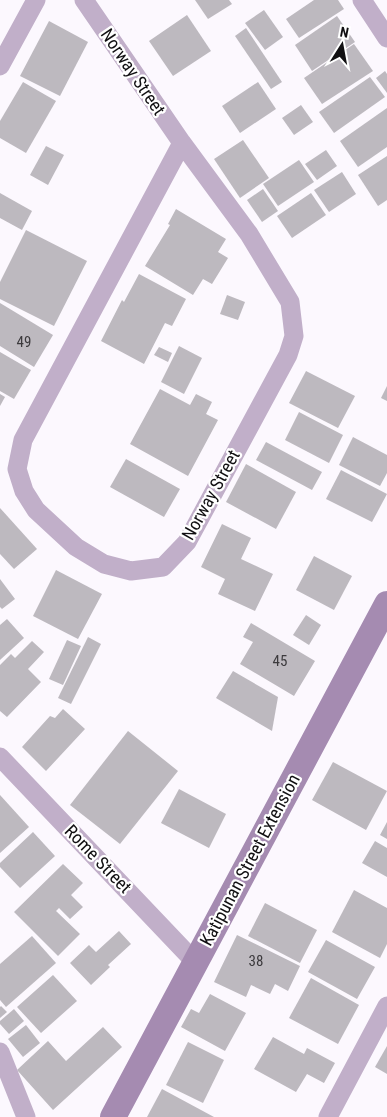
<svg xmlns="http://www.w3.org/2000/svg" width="387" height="1117" viewBox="0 0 387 1117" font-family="'Roboto Condensed',sans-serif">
<rect width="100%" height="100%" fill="#fcf8fe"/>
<g fill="#bdb9bf">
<polygon points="195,0 229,0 232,4 208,19"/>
<polygon points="314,0 338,0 344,9 299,38 286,19"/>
<polygon points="264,10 283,37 265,50 245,23"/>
<polygon points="187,15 211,51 173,76 149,41"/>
<polygon points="337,16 355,42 312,71 295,45"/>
<polygon points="49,21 88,42 60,96 20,76"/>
<polygon points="246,28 282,82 271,89 235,36"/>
<polygon points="354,44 373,71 322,104 304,78"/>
<polygon points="385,71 387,74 387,93 376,78"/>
<polygon points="370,77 385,97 334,133 319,112"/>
<polygon points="23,82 56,101 26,153 0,138 0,121"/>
<polygon points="258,82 276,109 240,133 222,106"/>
<polygon points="301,105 313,122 294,135 282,118"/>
<polygon points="387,108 387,147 358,167 340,141"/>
<polygon points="243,140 269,178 240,198 214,159"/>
<polygon points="46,146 64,155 48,185 30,175"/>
<polygon points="326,150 337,166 317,180 305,164"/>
<polygon points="387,156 387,200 378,206 358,175"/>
<polygon points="299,160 314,182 278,206 263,184"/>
<polygon points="342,172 356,194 329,212 314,190"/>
<polygon points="263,189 278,211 262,222 247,200"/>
<polygon points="0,193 32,211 22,230 0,218"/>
<polygon points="311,193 326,215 292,238 277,216"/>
<polygon points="176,209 226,239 218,252 228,258 212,284 203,279 193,295 145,266 170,225 168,224"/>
<polygon points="26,230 87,261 54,326 0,299 0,282"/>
<polygon points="139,274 186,299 172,326 165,323 144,364 101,341 122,300 124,302"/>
<polygon points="227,295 245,302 238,320 220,314"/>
<polygon points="0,303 53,335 34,367 0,346"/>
<polygon points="179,346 202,358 184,394 161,382"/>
<polygon points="159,347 172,353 168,362 154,355"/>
<polygon points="0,352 31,370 14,399 0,391"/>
<polygon points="306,371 355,396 338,428 289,403"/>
<polygon points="387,386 387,401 381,398"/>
<polygon points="160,389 190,405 196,394 212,402 206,414 218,420 188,476 130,444"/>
<polygon points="0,394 5,397 0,406"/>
<polygon points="299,412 343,435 329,463 285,440"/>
<polygon points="353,437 387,455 387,473 380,486 339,465"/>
<polygon points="266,442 322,472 312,490 256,460"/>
<polygon points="126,459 180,489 164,517 110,487"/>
<polygon points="246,464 296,492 276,529 226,502"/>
<polygon points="341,470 387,494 372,522 326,499"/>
<polygon points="0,508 37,549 14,569 0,554"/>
<polygon points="222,524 251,538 241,559 273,574 255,611 218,594 225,579 201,567"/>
<polygon points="314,556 352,576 334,610 296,590"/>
<polygon points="56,570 102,594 78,639 33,616"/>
<polygon points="0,579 15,599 2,609 0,607"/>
<polygon points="306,615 321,625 309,645 293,635"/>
<polygon points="7,619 24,638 0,660 0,625"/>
<polygon points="251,623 315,661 294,696 240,664 253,642 243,637"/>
<polygon points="88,637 101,644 71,704 58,698"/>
<polygon points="67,640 81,646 63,685 49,679"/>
<polygon points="32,641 44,652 28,669 41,682 7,717 0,711 0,665 11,654 15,658"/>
<polygon points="233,671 278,697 272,731 216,698"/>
<polygon points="63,709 85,729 46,771 22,747 50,716 55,718"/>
<polygon points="128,731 178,771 120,844 70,805"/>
<polygon points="333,762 387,791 366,830 312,800"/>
<polygon points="179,789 226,814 209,848 161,823"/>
<polygon points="0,795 29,827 0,853"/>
<polygon points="387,822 387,839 380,835"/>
<polygon points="33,832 55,856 20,888 0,867 0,863"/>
<polygon points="375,841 387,848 387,877 362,863"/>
<polygon points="63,864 83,883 71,895 83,907 70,919 59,908 56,911 80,934 58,956 14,912"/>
<polygon points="354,890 387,908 387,944 380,958 332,932"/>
<polygon points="265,903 317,930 300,963 248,936"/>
<polygon points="119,931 131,944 108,965 110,967 91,985 70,963 89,945 96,952"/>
<polygon points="237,935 300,966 288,991 275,984 270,994 251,985 246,997 214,982"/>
<polygon points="32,936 56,963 6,1007 0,1000 0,964"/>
<polygon points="326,940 375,967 357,999 308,972"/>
<polygon points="53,975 77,1001 41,1033 17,1007"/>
<polygon points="311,978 359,1005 338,1044 289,1018"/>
<polygon points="210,994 246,1013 225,1051 181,1027 191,1009 199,1013"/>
<polygon points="1,1006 7,1012 0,1018 0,1007"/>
<polygon points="14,1009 24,1021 9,1034 0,1024 0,1021"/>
<polygon points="26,1025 40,1043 23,1057 8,1039"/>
<polygon points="103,1027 122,1047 53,1110 17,1070 48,1041 66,1061"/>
<polygon points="273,1037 304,1054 307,1048 335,1063 324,1083 307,1074 296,1092 254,1069"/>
<polygon points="188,1042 224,1060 203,1103 166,1085"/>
<polygon points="387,1046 387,1074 375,1067"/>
<polygon points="162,1089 214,1117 147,1117"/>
</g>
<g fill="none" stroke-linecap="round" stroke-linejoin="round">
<g stroke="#c1afc9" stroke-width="19">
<polyline points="84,0 182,143 249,234 290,302 294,336 288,355 187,542 163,567 131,571 104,564 76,547 36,510 24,491 17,469 23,440 182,143"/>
<polyline points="362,0 387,38"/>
<polyline points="0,66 36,0"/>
<polyline points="0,757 195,962"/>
<polyline points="0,1052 26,1117"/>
<polyline points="328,1117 387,1006"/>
</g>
<polyline stroke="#a58bb1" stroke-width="26" points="113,1117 387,604"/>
</g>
<g text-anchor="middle" stroke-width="4.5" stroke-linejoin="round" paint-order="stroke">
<g font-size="15" fill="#3c3a3d">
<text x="24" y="347">49</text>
<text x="280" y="666">45</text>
<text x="256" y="966">38</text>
</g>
<g font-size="18" fill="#111012" stroke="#fff">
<text transform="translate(133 72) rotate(56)" y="6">Norway Street</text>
<text transform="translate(211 495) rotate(-61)" y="6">Norway Street</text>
<text transform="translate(98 859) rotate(46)" y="6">Rome Street</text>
<text transform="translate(250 860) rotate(-62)" y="6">Katipunan Street Extension</text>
</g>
</g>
<g transform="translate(342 45) rotate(11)" stroke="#ffffff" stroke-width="4" paint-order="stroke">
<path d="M0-4L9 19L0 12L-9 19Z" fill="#111012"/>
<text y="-8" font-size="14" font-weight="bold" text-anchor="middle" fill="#111012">N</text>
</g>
</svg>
